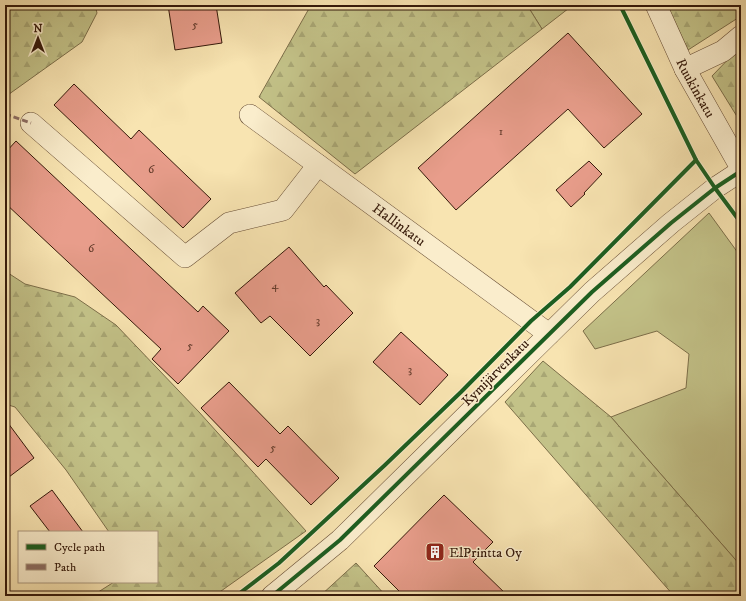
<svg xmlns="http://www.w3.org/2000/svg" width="746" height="601" viewBox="0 0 746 601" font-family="'IM FELL DW Pica',serif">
<defs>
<pattern id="forest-firs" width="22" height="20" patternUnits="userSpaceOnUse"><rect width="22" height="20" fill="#c3c288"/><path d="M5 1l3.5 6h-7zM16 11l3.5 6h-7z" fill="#a8a674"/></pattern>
</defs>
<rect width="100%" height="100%" fill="#f8e4b1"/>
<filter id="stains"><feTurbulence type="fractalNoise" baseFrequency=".005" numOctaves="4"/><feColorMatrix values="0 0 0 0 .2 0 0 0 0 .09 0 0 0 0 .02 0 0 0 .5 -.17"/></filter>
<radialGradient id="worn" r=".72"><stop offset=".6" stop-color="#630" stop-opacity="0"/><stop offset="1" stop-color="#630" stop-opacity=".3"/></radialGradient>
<g fill="#c3c288" stroke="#7c6e49">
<polygon points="527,5 573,5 542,29"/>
<polygon points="709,213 741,257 741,566 611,417 686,388 689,354 657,331 595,349 583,331"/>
</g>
<g fill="url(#forest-firs)" stroke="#7c6e49">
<polygon points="5,5 95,5 97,13 82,42 5,97"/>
<polygon points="311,5 527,5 542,29 355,174 259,97"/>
<polygon points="667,5 741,5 741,16 688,50"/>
<polygon points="741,46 741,123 712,76"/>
<polygon points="5,271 25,284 75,297 116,325 199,412 306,531 214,596 92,596 114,582 157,582 157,532 109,532 66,470 15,407 5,404"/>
<polygon points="543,361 611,417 741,566 741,596 674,596 505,402"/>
<polygon points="356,563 386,596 320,596"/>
</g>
<g fill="#e89d8b" stroke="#35190a">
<polygon points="168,5 216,5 222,43 175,50"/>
<polygon points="568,33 642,114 604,148 568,109 456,210 418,168"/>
<polygon points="74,84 131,139 139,130 211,199 183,228 54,105"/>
<polygon points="16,141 198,312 203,306 229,331 178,384 152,359 161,349 5,203 5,153"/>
<polygon points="589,161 602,174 584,193 585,194 571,207 556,190"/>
<polygon points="289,247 324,287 326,285 353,313 310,356 270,316 261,323 235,293"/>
<polygon points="401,332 448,375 420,405 373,362"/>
<polygon points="229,382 280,434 288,426 339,478 311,505 266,459 258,467 201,408"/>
<polygon points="5,419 34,458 5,480"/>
<polygon points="52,490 83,532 50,532 30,506"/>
<polygon points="444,495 493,542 473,562 508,596 404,596 374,566"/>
</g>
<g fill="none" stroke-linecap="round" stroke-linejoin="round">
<g stroke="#664c34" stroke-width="22">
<g id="minor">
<path id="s1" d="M656,5L685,69L741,168"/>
<polyline points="685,69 723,51 741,36"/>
<path id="s2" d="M250,115L549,334"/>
<polyline points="31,123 185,257 229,223 283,210 318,165"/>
<polyline points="272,596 340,540 592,292 671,223 715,188 741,171"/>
</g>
</g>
<use href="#minor" stroke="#faedcc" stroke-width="21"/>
<polyline stroke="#8d6e63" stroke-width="3" stroke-dasharray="6 3" stroke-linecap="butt" points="5,114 31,123"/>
<g stroke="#faedcc" stroke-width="6">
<g id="cycleway">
<polyline points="620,5 696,160"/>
<polyline points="236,596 279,563 385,465 461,392 531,321 570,287 696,160 715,188 741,223"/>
<polyline points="272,596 340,540 592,292 671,223 715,188 741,171"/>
</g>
</g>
<use href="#cycleway" stroke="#1b5e20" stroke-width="4"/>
</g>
<defs>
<g id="building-square" transform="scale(1)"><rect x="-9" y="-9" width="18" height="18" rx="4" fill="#8f2418" stroke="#faedcc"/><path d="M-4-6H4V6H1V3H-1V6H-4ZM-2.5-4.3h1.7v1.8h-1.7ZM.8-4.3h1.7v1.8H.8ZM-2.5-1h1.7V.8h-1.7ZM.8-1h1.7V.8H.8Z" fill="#fff"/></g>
</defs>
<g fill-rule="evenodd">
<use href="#building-square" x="435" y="552"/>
</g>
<g text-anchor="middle" stroke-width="3" stroke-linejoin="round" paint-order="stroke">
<g font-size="12" fill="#623a2a">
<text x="195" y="28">5</text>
<text x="501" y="135">1</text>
<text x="151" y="173">6</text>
<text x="91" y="252">6</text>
<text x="275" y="289">4</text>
<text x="318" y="324">3</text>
<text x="190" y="349">5</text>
<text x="410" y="373">3</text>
<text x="273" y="451">5</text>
</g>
<g font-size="14" fill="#35190a" stroke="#faedcc">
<text dy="5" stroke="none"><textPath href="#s1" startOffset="92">Ruukinkatu</textPath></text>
<text dy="5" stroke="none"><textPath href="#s2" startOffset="185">Hallinkatu</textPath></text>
<text transform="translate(495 372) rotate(-45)" y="5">Kymijärvenkatu</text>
</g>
<g font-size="14" fill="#35190a" stroke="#faedcc" text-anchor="start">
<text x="449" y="557">ElPrintta Oy</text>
</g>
</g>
<rect width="746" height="601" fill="none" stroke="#f8e4b1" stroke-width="20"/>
<rect x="6" y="6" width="734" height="589" fill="none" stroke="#35190a" stroke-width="2"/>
<rect x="10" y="10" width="726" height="581" fill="none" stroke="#35190a"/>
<rect x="18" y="531" width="140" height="52" fill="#faedcc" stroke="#ab987e"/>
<rect x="26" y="544" width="20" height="6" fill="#1b5e20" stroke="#ab987e"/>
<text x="54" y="551" font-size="12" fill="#35190a">Cycle path</text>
<rect x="26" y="564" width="20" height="6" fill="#8d6e63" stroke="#ab987e"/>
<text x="54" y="571" font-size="12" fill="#35190a">Path</text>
<g transform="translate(38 38)" stroke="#faedcc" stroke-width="3" paint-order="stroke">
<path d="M0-3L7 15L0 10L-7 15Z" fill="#35190a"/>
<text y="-6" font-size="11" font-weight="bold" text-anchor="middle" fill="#35190a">N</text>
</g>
<rect width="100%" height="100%" filter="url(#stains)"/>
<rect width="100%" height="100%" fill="url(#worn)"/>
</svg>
